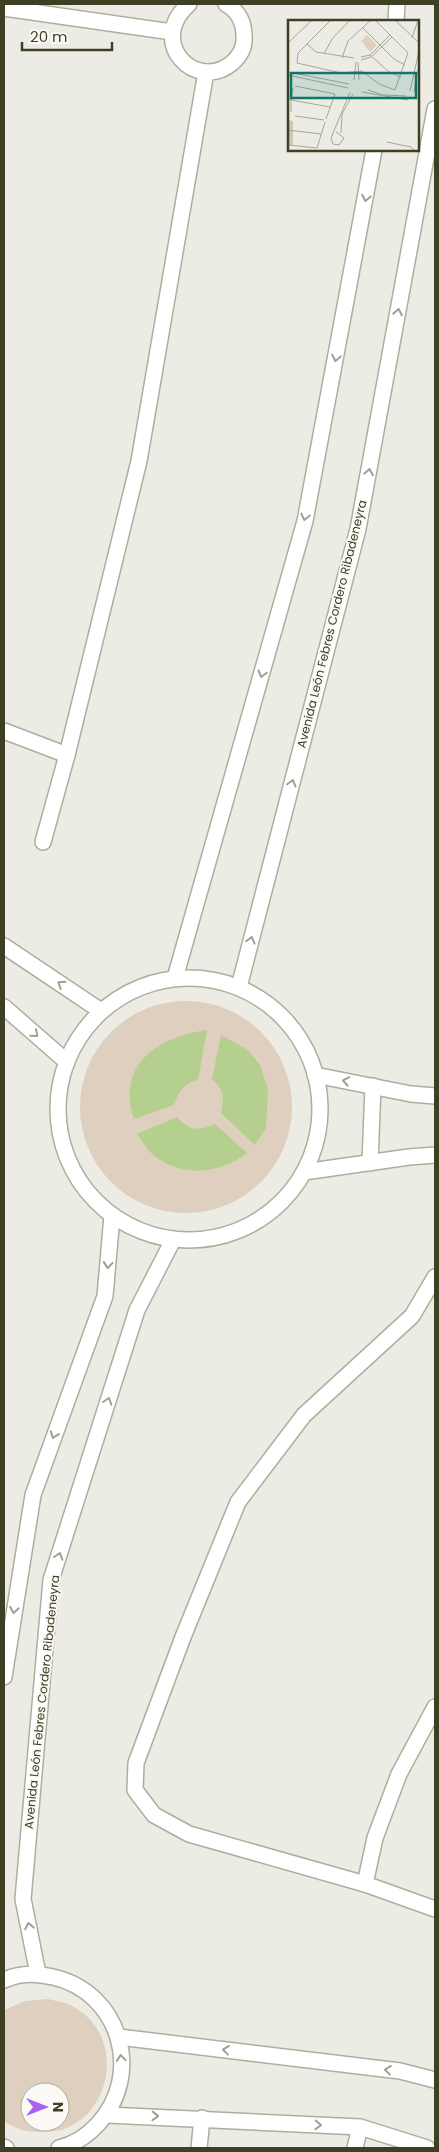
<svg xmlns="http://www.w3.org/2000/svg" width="439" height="2152" viewBox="0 0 439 2152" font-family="Poppins,sans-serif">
<rect width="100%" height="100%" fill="#edece4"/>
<g fill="#decfbe" fill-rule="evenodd">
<circle cx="186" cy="1107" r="106"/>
<path d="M48,1999C55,2001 64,2002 70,2005C133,2035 110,2136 40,2132C27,2132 14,2129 4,2121V2010L25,2001ZM30,2092H60V2122H30Z"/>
</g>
<g fill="#b5d08e">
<path d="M207,1030L198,1080C183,1084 179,1091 174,1105L134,1119C116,1063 159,1037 207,1030Z"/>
<path d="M221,1035L248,1050L260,1065L268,1089L266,1128L255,1145L221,1113C224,1096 225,1091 212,1079Z"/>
<path d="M177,1117C189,1131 199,1131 215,1124L247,1153C218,1176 175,1178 148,1150C144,1145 141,1139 137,1134Z"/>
</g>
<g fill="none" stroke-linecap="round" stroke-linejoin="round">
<g stroke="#aeae9f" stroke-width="18">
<g id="service">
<polyline points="199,2148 202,2118"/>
<polyline points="355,2148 360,2127"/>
</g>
</g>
<g stroke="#aeae9f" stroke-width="18">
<g id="minor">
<path d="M189,4C146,42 196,93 232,63C240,56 245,47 244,36C244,22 238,11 226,4"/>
<polyline points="4,8 172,32"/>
<polyline points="4,731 67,755 139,461 206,72"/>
<polyline points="43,842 67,755"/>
<polyline points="4,946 101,1011"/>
<polyline points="4,1007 67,1062"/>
<polyline points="315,1075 411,1094 435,1096"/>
<polyline points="370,1163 373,1086"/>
<polyline points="304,1172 409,1157 435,1155"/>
<polyline points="435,1277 412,1316 304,1415 238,1502 183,1637 136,1763 135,1790 154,1815 189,1834 365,1884 435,1909"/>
<polyline points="365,1884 375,1838 399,1774 435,1707"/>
<polyline points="119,2037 400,2071 435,2080"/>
<polyline points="107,2115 360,2127 427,2148"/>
</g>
</g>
<g stroke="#aeae9f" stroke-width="18">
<g id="tertiary">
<polyline points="396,21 397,4"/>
<polyline points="175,978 305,521 374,150"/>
<circle cx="189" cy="1109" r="131"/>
<polyline points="239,987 358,529 435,109"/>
<polyline points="4,1677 33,1495 105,1296 112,1216"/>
<polyline points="38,1974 23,1899 51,1580 137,1310 173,1240"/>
<path d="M4,1980C19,1973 37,1973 53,1977C120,1992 144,2074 98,2124C87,2136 75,2144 59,2148"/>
<polyline points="4,2147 6,2148"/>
</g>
</g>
<use href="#service" stroke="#fff" stroke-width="15"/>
<use href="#minor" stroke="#fff" stroke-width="15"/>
<use href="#tertiary" stroke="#fff" stroke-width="15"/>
</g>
<defs><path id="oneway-chevron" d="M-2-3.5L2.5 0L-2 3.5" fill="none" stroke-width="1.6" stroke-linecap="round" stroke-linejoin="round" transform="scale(1.25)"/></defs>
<g stroke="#9f9f92">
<use href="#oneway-chevron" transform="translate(366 198) rotate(101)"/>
<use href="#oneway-chevron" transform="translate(398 312) rotate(-80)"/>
<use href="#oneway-chevron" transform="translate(336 358) rotate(101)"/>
<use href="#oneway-chevron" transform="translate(369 472) rotate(-80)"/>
<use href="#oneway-chevron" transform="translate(305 517) rotate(102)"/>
<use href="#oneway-chevron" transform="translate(262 674) rotate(106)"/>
<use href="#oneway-chevron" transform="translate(292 783) rotate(-75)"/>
<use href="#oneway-chevron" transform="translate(251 940) rotate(-75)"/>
<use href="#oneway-chevron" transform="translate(61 984) rotate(-146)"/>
<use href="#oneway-chevron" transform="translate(35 1034) rotate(41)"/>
<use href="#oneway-chevron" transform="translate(346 1081) rotate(-169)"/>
<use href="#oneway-chevron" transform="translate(108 1265) rotate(95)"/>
<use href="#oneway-chevron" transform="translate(108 1401) rotate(-72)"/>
<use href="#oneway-chevron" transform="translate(54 1435) rotate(110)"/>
<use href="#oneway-chevron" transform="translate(59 1556) rotate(-72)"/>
<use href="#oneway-chevron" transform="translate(14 1610) rotate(99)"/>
<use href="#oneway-chevron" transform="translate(29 1926) rotate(-101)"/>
<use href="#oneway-chevron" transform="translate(226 2050) rotate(-173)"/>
<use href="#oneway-chevron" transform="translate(121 2058) rotate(-95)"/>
<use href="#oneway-chevron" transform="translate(388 2070) rotate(-173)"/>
<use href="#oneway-chevron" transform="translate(155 2116) rotate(2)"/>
<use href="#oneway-chevron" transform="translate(318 2125) rotate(3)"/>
</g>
<g text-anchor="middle" stroke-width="4" stroke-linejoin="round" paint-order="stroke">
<g font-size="12" fill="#3f3f24" stroke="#faf9f5">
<text transform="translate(332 624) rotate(-76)" y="4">Avenida León Febres Cordero Ribadeneyra</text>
<text transform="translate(42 1702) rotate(-84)" y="4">Avenida León Febres Cordero Ribadeneyra</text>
</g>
</g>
<g transform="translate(288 20)">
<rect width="131" height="131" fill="#edece4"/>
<path d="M79,15L89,25L82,32L76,25L79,22L76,24L73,21Z" fill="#decfbe"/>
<path fill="none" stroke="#a7a797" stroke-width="1" d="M43,0L10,33L9,43L53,53L74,51L91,64L107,70L120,33L87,0M107,0L130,22M75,8L106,39L117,45M124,18L130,0M0,23L24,0M19,24L28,32L66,38M36,34L44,19L62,0M82,35L101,52L113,57M73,37L82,35L102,15M54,38L60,21L83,0M73,40L83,37L104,17M70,42L71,60M0,52L61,64M0,55L60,68M66,60L68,42M7,66L47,74L38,99M80,70L95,75L118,76M122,71L131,31M74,72L120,80M126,72L131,44M0,79L3,80L5,68M3,92V80L42,87M7,96L36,100M4,101V125M0,110L33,114M48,112L56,118L51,125L45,124L43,118L62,72M53,113L54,94L65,74M99,122L123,127L127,131M0,125L29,128L37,102M2,125V100"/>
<path fill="#0f766e" fill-opacity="0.15" stroke="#0f766e" stroke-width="2.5" d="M3,53H128V78H3Z"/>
<rect width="131" height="131" fill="none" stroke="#3f3f24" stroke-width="2.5"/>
</g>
<rect width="439" height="2152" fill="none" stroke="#3f3f24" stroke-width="10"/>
<g transform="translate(45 2107) rotate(90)"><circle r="24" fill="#faf9f5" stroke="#afafa1"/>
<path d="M0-4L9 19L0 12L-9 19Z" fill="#a961ee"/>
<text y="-8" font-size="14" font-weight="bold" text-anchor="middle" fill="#3f3f24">N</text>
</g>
<path d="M22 42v8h90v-8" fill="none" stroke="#3f3f24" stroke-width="2.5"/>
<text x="30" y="42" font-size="15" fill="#3f3f24" stroke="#faf9f5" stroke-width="4" paint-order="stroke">20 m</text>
</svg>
